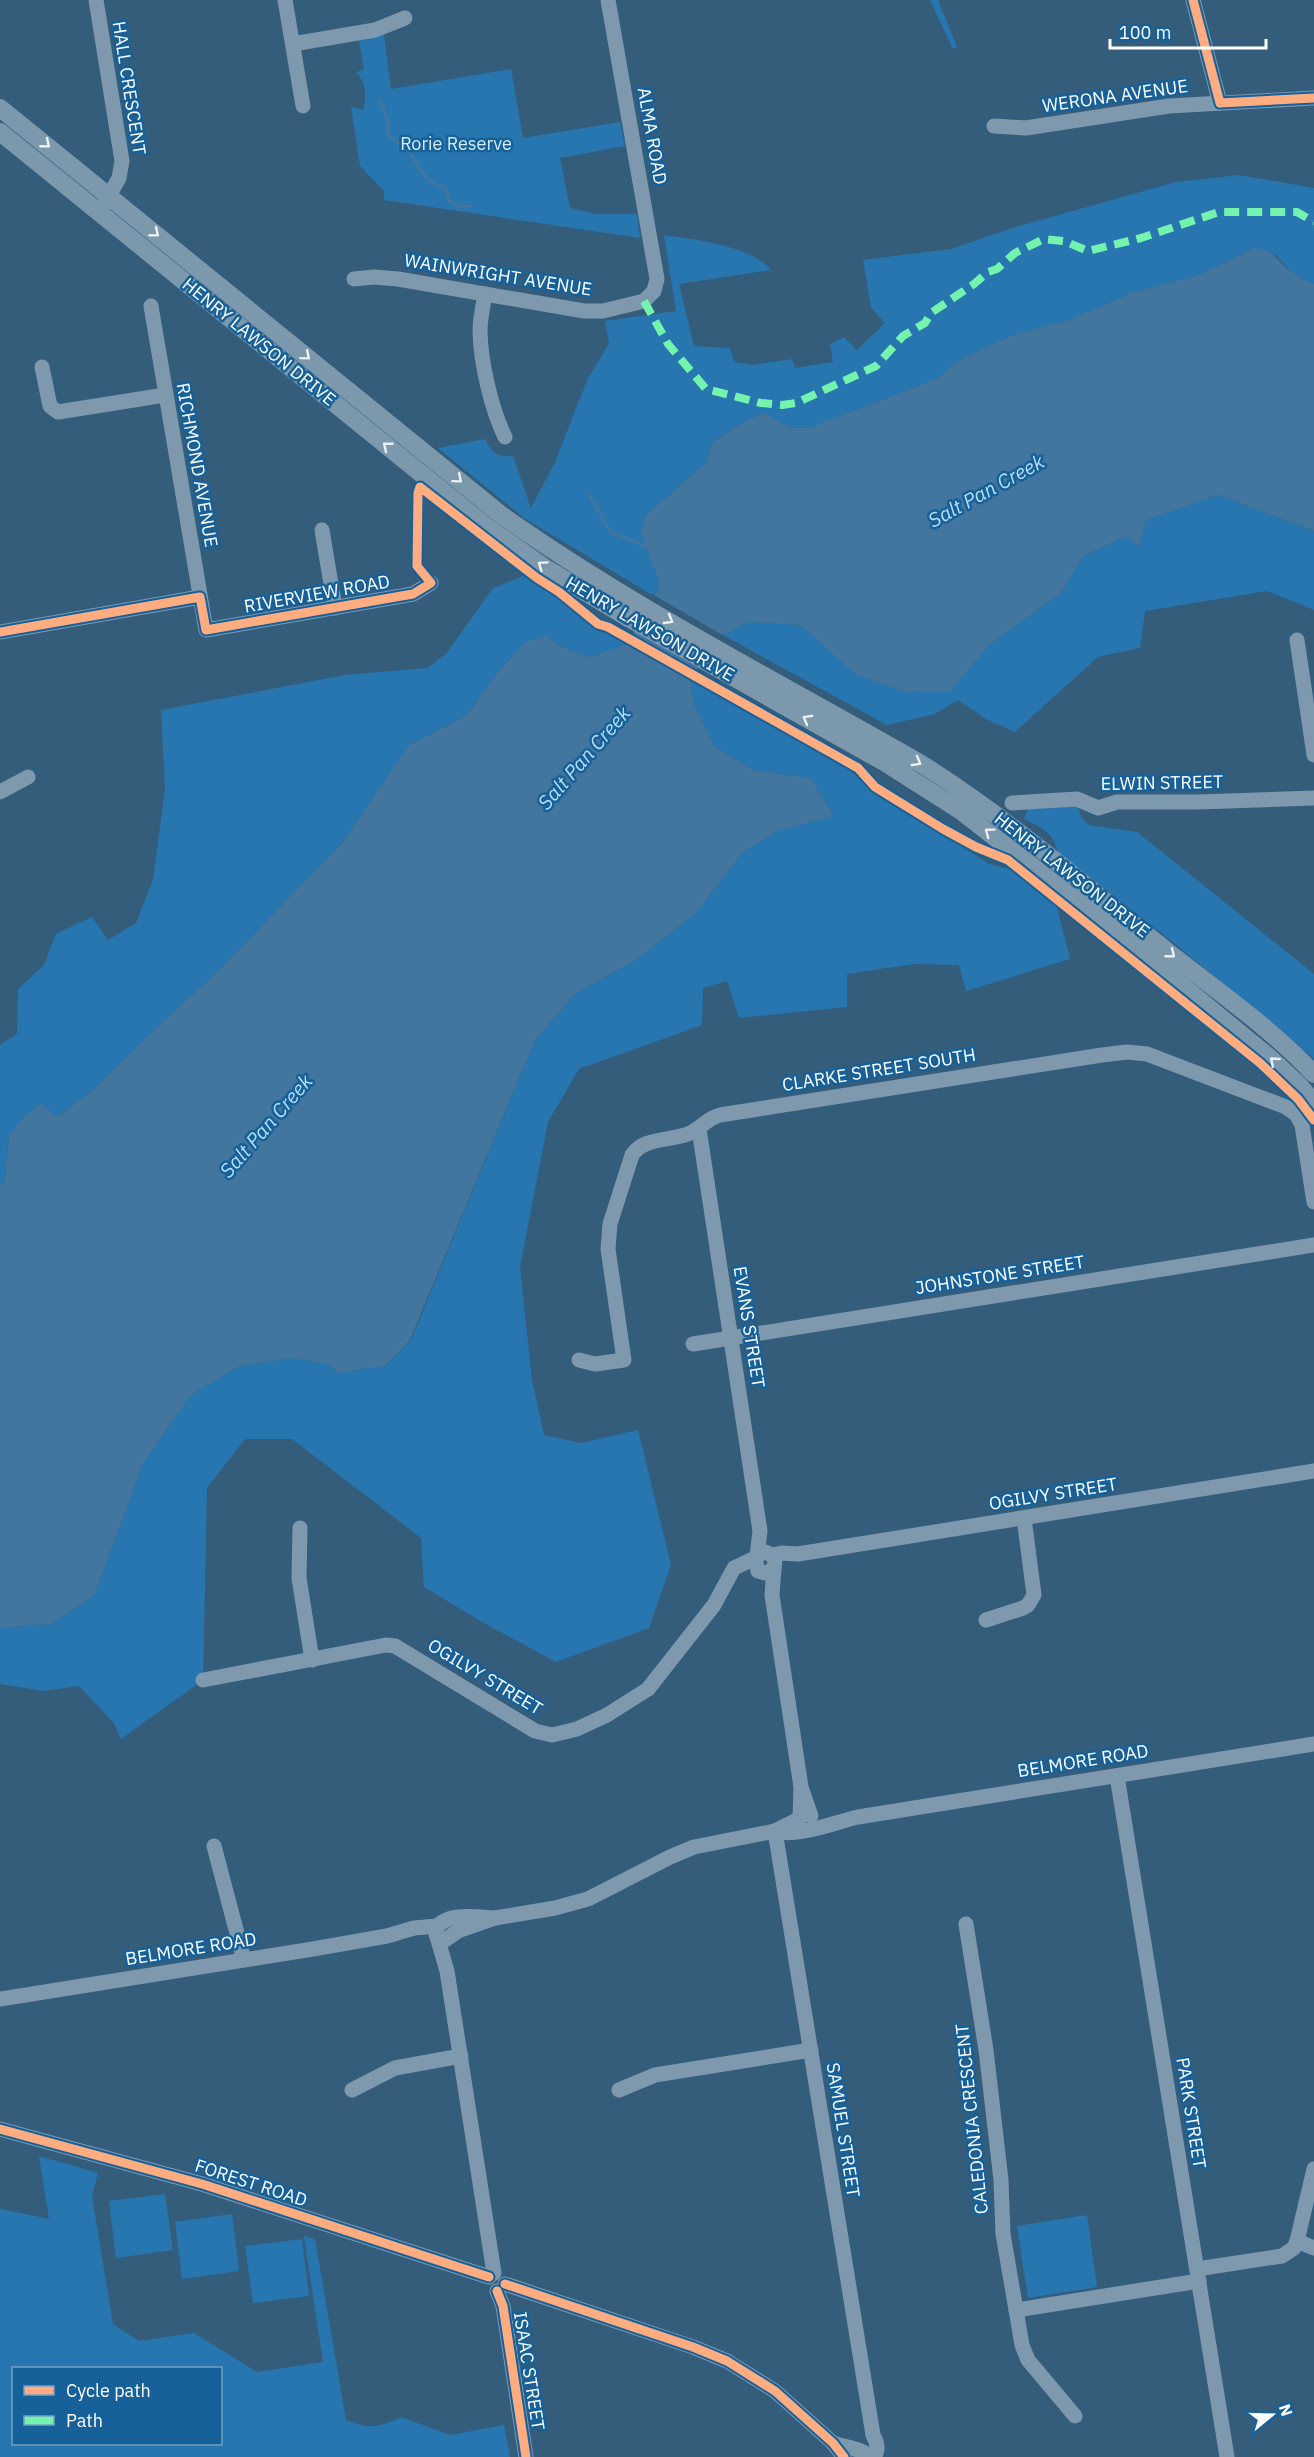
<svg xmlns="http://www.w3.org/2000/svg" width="1314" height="2457" viewBox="0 0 1314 2457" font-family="'IBM Plex Sans',sans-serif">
<rect width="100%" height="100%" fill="#345d7c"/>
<g fill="#2776af" fill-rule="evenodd">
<polygon points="930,0 938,0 957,47 953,49"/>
<path d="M384,35L391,89L511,69L523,138L620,122L625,146L560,158L570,208L596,214H637L640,238L384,200V191L360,166L351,107L363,110C367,96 366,82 356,72L364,70L359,40Z"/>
<path d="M1239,175L1314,188V284L1291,272L1276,255L1249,251L1196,276L1133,292L1069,320L1023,332L998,341L954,363L939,378L809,428H792L763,413L743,422L713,442L706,463L645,516L641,533L660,585L654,596L524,518L438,448L485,439C491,452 498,458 513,456L531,508L555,462L588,378L609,344L605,321L676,311L664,235C696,240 750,245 771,270L679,284L694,346L730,348L734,362L752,365L792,359L795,368L833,362L830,344L844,337L857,350L885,323L871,307L863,260L951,249L1019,226L1176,182Z"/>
<polygon points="1218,495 1314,531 1314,610 1267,591 1145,611 1140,648 1098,657 1015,732 986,719 958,700 935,714 887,725 723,635 749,622 801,625 857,675 950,692 991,643 1061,593 1083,556 1125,537 1140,546 1146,520"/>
<path d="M525,575C560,597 591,623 627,644L590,657L562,647L546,635L524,643L499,671L466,716L409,745L343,842L219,970L152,1032L94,1089L62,1114L55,1116L43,1104L37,1105L19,1122L9,1136L5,1180L0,1186V1045L17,1034L18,989L44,965L56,934L92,917L108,940L136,923L153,880L165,788L161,710L345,675L427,668L446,654L492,589Z"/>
<polygon points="690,679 848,768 869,788 989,864 1017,871 1057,907 1070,959 966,991 959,965 914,964 847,974 847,1007 739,1018 727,981 703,988 702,1025 579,1069 548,1122 520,1267 532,1380 544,1435 581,1443 638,1430 671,1565 649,1628 556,1662 482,1622 424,1587 421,1538 292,1439 245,1439 207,1488 203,1680 121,1739 114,1723 79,1686 43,1691 0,1684 0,1628 52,1624 94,1596 143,1463 192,1394 240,1366 292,1358 328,1364 338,1373 385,1366 411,1340 535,1040 575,994 634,961 695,914 743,852 780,830 833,816 810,778 753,770 714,746 694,705"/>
<path d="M1078,806L1081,817L1089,825L1137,832L1314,974V1059L1175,944L1058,852C1053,832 1041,827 1024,819L1028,809Z"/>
<path d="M39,2156L98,2173L92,2196L113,2324L139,2341L194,2333L257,2372L323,2362L304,2236L315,2239L346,2420C370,2429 378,2428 401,2417L450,2435L504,2425L510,2457H0V2209L49,2219ZM14,2368H220V2444H14Z"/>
<polygon points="165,2194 173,2250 116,2258 109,2201"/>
<polygon points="232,2214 239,2271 182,2279 175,2222"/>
<polygon points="1087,2215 1097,2287 1028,2298 1017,2226"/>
<polygon points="302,2239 309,2296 253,2303 245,2246"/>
</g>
<path fill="#43769e" d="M1256,248C1273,250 1276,259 1288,269C1296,275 1304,280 1314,284V531L1218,495L1146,520L1140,546L1124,537L1083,556L1061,593L991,643L950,692L902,691L856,675L801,625L749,622L723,635L690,679L694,705L714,746L753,770L810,778L834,816L780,830L743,852L695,914L634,961L575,994L535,1040L410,1340L385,1366L338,1373L328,1364L292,1358L240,1366L192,1394L143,1463L94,1596L52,1624L0,1628V1186L5,1180L9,1136L19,1122L37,1105L43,1104L55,1116L62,1114L94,1089L152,1032L219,970L343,842L409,745L466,716L499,671L524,643L546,635L562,647L590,657L627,644L644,618L660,585L641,533L645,516L706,463L713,442L743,422L763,413L792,428H809L939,378L954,363L998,341L1023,332L1069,320L1133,292L1196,276Z"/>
<g fill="#345d7c">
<polygon points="652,594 726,637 701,670 632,630"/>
<polygon points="630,634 698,673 694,681 624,642"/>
</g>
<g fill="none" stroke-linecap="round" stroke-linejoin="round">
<g stroke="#43769e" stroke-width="3">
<path d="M380,100L388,121V134C394,140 400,144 406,149C421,164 422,183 445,188L450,202L458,206H471"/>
<polyline points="590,495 610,532 646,546"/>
</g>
<g stroke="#7e99ae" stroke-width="15">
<polyline points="96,0 122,161 119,178 104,205"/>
<polyline points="285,0 303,106"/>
<polyline points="1193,0 1220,103"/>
<polyline points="293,44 375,30 405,18"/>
<polyline points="994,126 1026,128 1169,106 1314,98"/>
<polyline points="354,279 374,277 398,279 584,311 603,311 644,301 654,291 657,279 608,0"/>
<path d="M485,294C483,306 480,319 480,332C481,364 491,408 505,437"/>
<polyline points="151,306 206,630 413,594 431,583"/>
<polyline points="42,367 50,406 58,412 165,395"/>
<polyline points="322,530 335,608"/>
<polyline points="0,632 200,597"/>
<polyline points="1297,640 1314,755"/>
<polyline points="0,792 28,777"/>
<polyline points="1012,803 1077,799 1098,808 1117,802 1198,802 1314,798"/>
<polyline points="699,1129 760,1531 757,1556"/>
<polyline points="693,1344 1314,1245"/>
<path d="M579,1360L595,1364L624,1360L608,1249L610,1224L632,1155C644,1137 670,1141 688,1134C701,1129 707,1118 720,1115L1102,1055L1127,1052L1147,1054L1286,1107L1296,1114L1302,1125L1314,1202"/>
<polyline points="300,1528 299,1578 312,1660"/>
<polyline points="772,1555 775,1560 774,1569 765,1573 758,1571 755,1559 759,1554 765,1552 772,1555 782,1553 798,1554 1314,1471"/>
<polyline points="774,1569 772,1595 801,1787 800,1818"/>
<polyline points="986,1620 1023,1608 1028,1605 1034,1595 1024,1518"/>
<polyline points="203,1680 386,1645 395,1646 535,1731 552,1735 577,1729 607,1715 648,1689 714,1605 734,1568 757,1557"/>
<polyline points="1117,1776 1227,2457"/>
<polyline points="802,1790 811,1816"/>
<path d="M775,1831L873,2435C877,2442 879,2450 874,2457"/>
<path d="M775,1831C796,1838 836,1822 858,1817L1314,1744"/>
<polyline points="214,1846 244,1960"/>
<polyline points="966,1924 986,2050 1001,2180 1003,2234 1016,2310 1199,2281"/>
<polyline points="437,1937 445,1940 458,1931 495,1918 555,1908 588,1899 670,1857 694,1847 775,1831 799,1819"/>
<polyline points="0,1999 313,1949 387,1936 414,1928 437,1926"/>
<polyline points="352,2090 395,2068 461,2056"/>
<polyline points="619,2090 655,2075 811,2050"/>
<polyline points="0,2129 202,2184 489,2277"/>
<polyline points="1314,2169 1297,2241 1314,2248"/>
<polyline points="1197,2269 1282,2256 1294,2248 1297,2241"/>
<path d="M494,2273L447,1971L435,1930C445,1911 478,1917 495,1918"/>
<polyline points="505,2284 693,2347 727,2361 775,2391 833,2443 844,2457"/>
<polyline points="497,2291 503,2306 526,2457"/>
<polyline points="1016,2310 1022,2345 1028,2360 1075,2416"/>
<path d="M833,2443C844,2447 864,2449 870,2457"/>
</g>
<g stroke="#7c98ac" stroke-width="18">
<path d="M0,108L500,514C634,609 782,684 923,765C1008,819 1085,885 1163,948C1214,989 1270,1027 1314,1074"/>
<polyline points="0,132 487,527 547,569 630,619 884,762 961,811 1118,933 1270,1058 1298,1084 1314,1103"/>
</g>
<polyline stroke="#73f3ae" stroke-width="8" stroke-dasharray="15 8" stroke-linecap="butt" points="644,301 668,344 706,389 761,403 782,405 796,403 876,366 903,336 925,323 931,313 974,284 988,272 997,269 1015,253 1044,239 1064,241 1088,251 1141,238 1219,212 1297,212 1314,222"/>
<g stroke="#16619a" stroke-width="13">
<g id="cycleway">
<polyline points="1193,0 1220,103 1314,98"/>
<polyline points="0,632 200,597 206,630 413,594 431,583 417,566 418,493 420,487 537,578 559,592 598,624 608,627 858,768 875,787 943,829 976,847 1008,860 1260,1063 1298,1099 1314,1120"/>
<polyline points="0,2129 202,2184 489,2277"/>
<polyline points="505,2284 693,2347 727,2361 775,2391 833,2443 844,2457"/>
<polyline points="497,2291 503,2306 526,2457"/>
</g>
</g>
<use href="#cycleway" stroke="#ffac80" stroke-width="9"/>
</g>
<defs><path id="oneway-chevron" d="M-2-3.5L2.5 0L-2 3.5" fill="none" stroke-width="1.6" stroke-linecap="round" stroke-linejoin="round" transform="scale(1.5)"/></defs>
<g stroke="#ebf0f3">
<use href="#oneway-chevron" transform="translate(46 144) rotate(39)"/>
<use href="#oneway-chevron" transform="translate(155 233) rotate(39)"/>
<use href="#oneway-chevron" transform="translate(306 356) rotate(40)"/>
<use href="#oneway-chevron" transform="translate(387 446) rotate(-141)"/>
<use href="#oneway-chevron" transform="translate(458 479) rotate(40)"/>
<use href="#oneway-chevron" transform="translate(542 565) rotate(-146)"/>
<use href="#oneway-chevron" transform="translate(669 620) rotate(30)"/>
<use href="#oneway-chevron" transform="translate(807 719) rotate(-151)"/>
<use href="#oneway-chevron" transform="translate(917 762) rotate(30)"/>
<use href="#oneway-chevron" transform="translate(989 832) rotate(-143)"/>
<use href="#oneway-chevron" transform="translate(1171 954) rotate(39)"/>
<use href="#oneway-chevron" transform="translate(1274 1061) rotate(-139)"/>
</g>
<g text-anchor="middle" stroke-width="5" stroke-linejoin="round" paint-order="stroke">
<g font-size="18" fill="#fff" stroke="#16619a">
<text transform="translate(129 88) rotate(81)" y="6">HALL CRESCENT</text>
<text transform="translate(1115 96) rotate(-8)" y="6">WERONA AVENUE</text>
<text transform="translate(652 136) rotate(80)" y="6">ALMA ROAD</text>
<text transform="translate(498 275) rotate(9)" y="6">WAINWRIGHT AVENUE</text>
<text transform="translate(259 342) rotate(39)" y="6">HENRY LAWSON DRIVE</text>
<text transform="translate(197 465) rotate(80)" y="6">RICHMOND AVENUE</text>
<text transform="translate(317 594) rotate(-10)" y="6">RIVERVIEW ROAD</text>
<text transform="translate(650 629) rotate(30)" y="6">HENRY LAWSON DRIVE</text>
<text transform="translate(1162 783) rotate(-1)" y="6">ELWIN STREET</text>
<text transform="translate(1072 875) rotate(38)" y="6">HENRY LAWSON DRIVE</text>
<text transform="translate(879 1070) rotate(-9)" y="6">CLARKE STREET SOUTH</text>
<text transform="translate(1000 1275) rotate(-9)" y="6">JOHNSTONE STREET</text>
<text transform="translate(749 1327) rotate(81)" y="6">EVANS STREET</text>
<text transform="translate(1053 1494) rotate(-9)" y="6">OGILVY STREET</text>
<text transform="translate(485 1677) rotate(31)" y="6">OGILVY STREET</text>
<text transform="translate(1083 1761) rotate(-9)" y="6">BELMORE ROAD</text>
<text transform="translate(191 1949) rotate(-9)" y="6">BELMORE ROAD</text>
<text transform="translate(1191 2113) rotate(81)" y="6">PARK STREET</text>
<text transform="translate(972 2119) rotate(-96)" y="6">CALEDONIA CRESCENT</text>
<text transform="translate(843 2130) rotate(81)" y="6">SAMUEL STREET</text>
<text transform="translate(251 2183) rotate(18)" y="6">FOREST ROAD</text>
<text transform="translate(529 2371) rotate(81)" y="6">ISAAC STREET</text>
</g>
<g font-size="18" fill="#d2ebfd" stroke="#16619a">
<text x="456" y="150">Rorie Reserve</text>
</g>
<g font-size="20" font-style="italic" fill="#b7def9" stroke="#16619a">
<text transform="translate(986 491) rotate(-29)" y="7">Salt Pan Creek</text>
<text transform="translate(584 758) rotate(-49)" y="7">Salt Pan Creek</text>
<text transform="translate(266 1126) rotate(-49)" y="7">Salt Pan Creek</text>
</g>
</g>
<rect x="12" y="2367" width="210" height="78" fill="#16619a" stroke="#73a0c2" stroke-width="1.5"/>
<rect x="24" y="2386" width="30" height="9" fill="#ffac80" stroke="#73a0c2" stroke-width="1.5"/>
<text x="66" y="2397" font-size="18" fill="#ffffff">Cycle path</text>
<rect x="24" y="2416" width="30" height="9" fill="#73f3ae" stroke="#73a0c2" stroke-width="1.5"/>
<text x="66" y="2427" font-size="18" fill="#ffffff">Path</text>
<g transform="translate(1272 2415) rotate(71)" stroke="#16619a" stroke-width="4.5" paint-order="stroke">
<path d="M0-4.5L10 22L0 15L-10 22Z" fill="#ffffff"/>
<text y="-9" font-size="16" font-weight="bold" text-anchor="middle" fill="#ffffff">N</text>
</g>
<path d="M1110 39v9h156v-9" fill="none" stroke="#ffffff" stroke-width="3"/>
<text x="1119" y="39" font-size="18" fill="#ffffff" stroke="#16619a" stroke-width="4.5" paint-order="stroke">100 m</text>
</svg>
